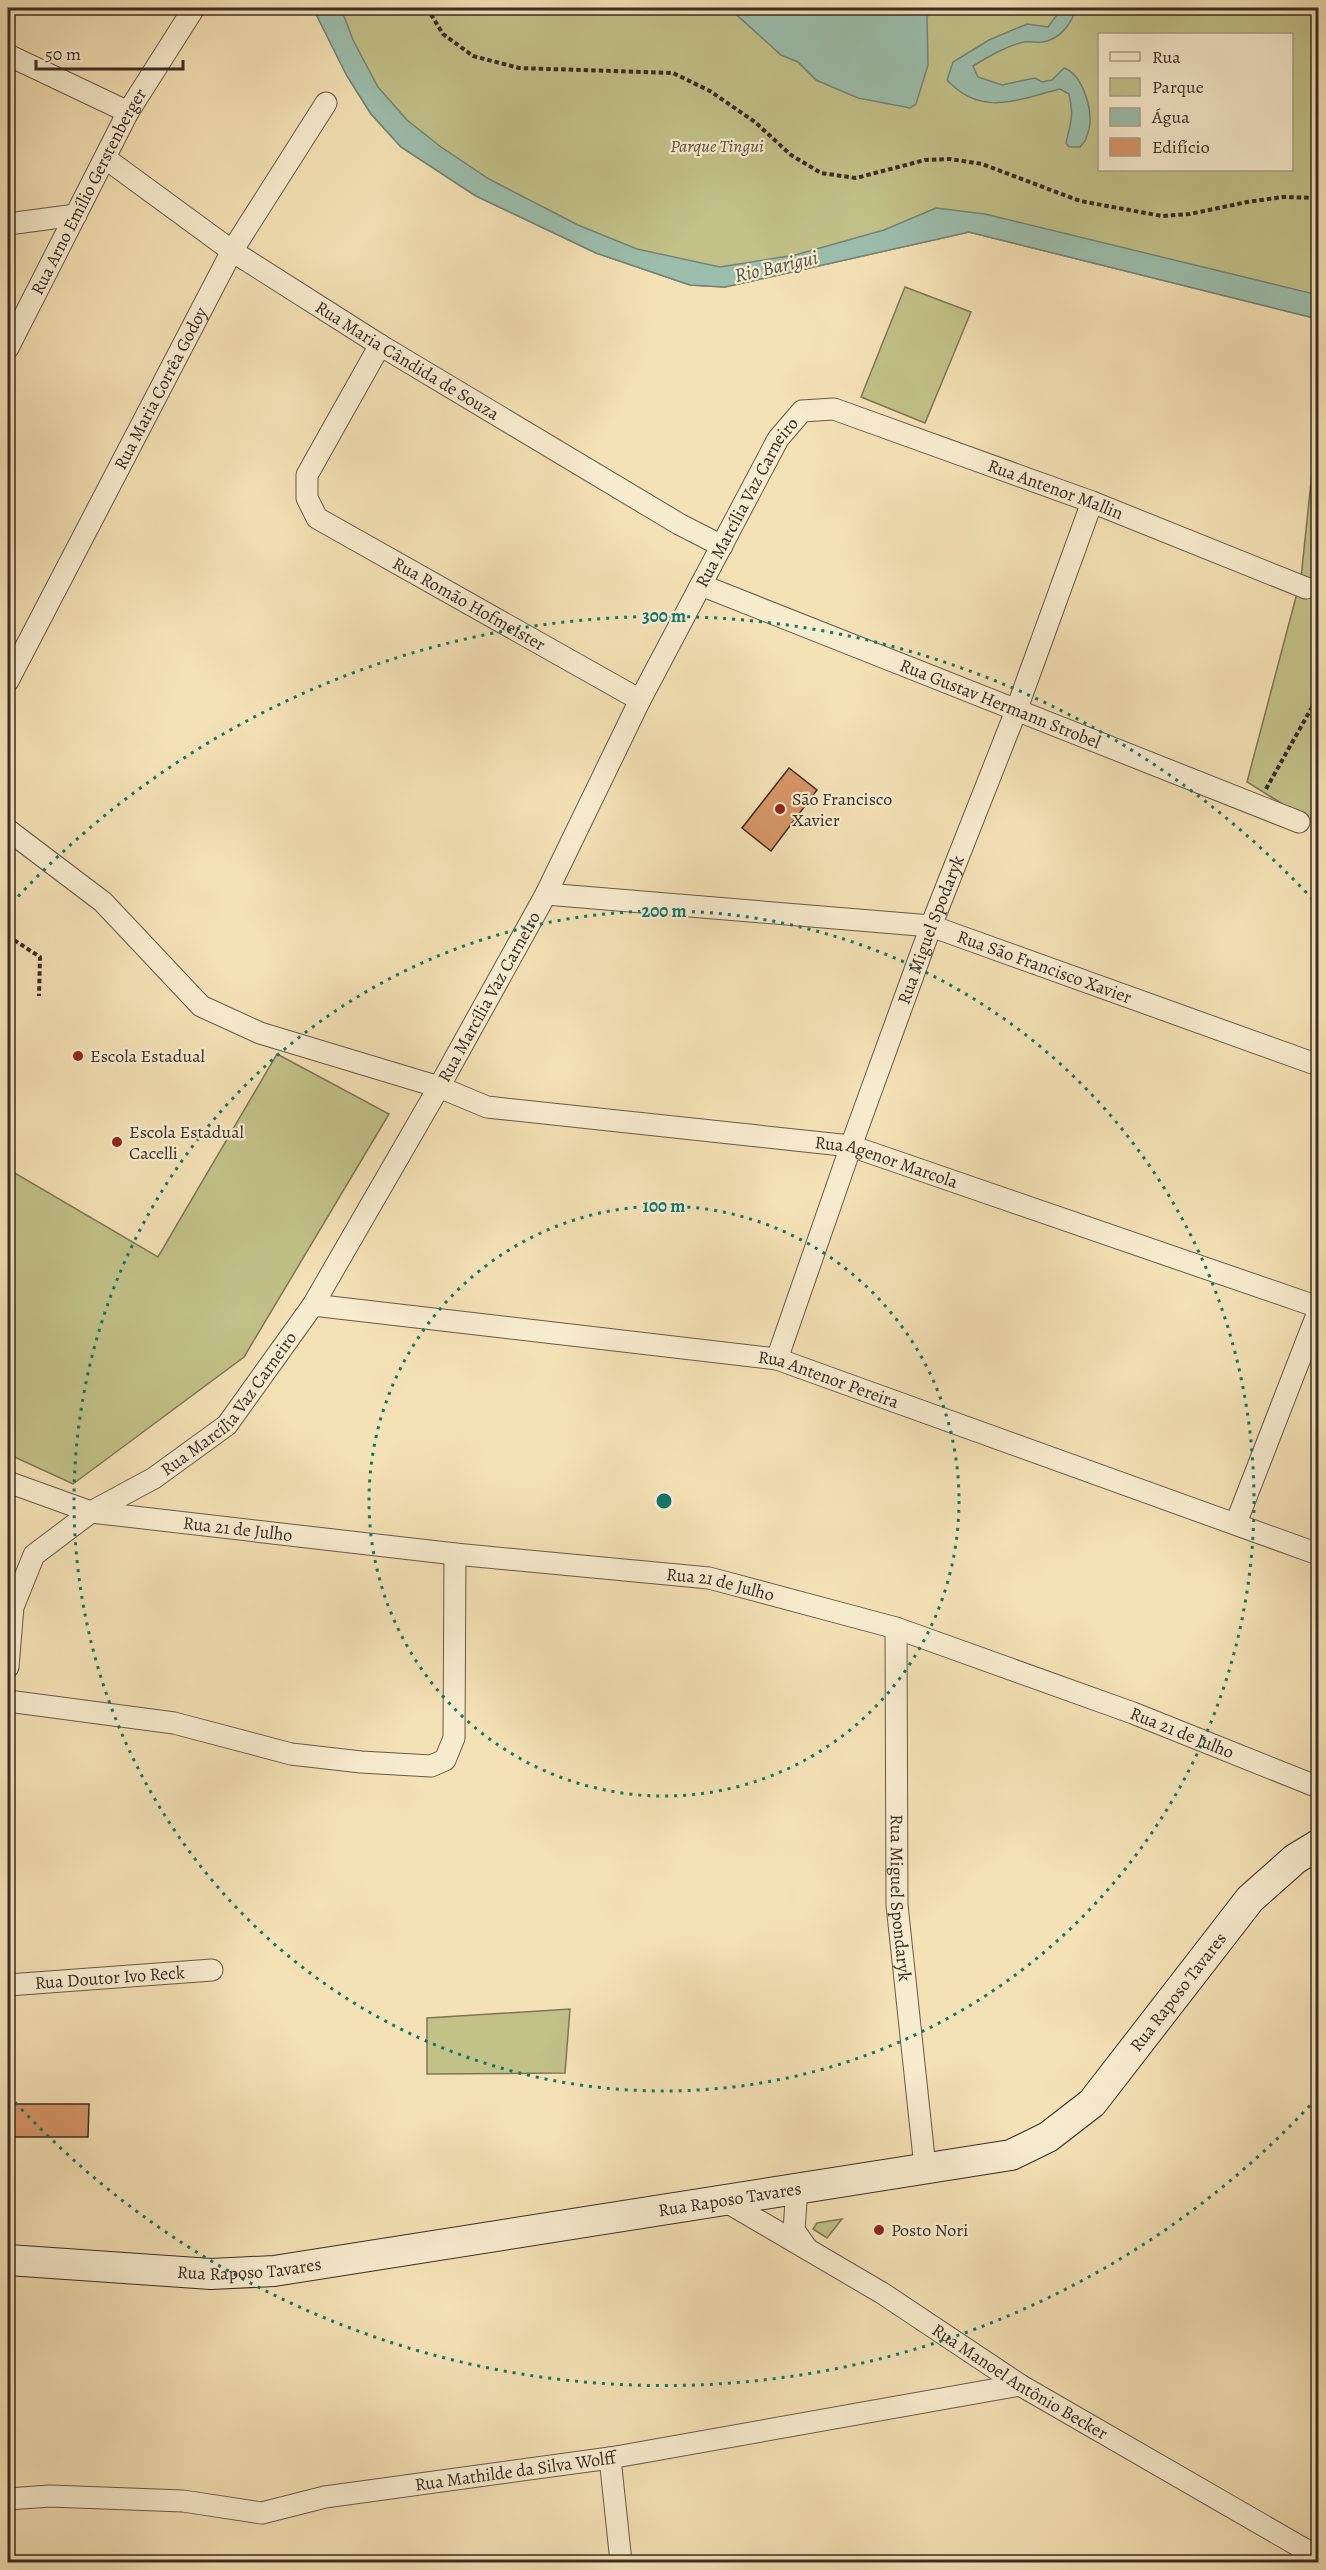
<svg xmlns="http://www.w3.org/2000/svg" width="1326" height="2570" viewBox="0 0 1326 2570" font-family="Alegreya,serif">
<rect width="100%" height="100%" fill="#f4e1b5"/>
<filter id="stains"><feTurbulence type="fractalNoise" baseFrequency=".00333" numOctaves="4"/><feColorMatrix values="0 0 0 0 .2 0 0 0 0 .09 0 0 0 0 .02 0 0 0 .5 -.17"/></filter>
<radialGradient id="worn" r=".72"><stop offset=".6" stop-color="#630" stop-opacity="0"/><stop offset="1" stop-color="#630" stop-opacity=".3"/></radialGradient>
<g fill="#c2c188" stroke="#7e7657" stroke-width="1.5" fill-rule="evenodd">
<path d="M313,8H1318V319L969,232L725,287L690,285L596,253L476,196L401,147L371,114L347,76ZM1100,34H1292V170H1100Z"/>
<polygon points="905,287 971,312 925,423 861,397"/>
<polygon points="1318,444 1318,826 1247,782 1301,578 1314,453"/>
<polygon points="277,1054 389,1114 244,1357 73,1484 8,1454 8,1169 158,1257"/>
<polygon points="570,2009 565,2073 427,2074 427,2018"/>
<polygon points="842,2219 827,2238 813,2229 817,2223"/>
</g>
<g fill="#9cbead" stroke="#758477" stroke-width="1.5">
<polygon points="313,8 341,8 353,40 378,87 407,120 441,147 489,179 578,225 637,249 720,267 795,255 884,230 936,208 985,214 1318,295 1318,319 969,232 725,287 690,285 596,253 476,196 401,147 371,114 347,76"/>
<polygon points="729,8 933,8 927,17 928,65 916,104 910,108 858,98 816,80 798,62 781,55"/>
<path d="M1062,8H1076C1072,23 1060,40 1042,42C1036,43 1030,41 1024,42C1006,46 988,57 973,66L978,77L1002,85L1035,78L1042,82L1052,80L1064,68C1082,74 1091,106 1090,123C1090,129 1087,135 1085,141L1080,147H1069L1066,143C1071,120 1074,118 1069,94L1060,89C1019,99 982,118 947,80L953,62L989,40L1027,24L1048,27Z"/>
</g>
<g fill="#d89668" stroke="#3a2c26" stroke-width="1.5">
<polygon points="789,768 817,790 771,851 742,828"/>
<polygon points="8,2104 89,2104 88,2137 8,2137"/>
</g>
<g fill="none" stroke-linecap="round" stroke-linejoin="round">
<g stroke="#68594a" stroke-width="23">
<g id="minor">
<polyline points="8,55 128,112"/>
<path id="s1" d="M105,158L232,251L380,345L679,524L722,546"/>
<polyline points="8,224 76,215"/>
<path id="s2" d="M380,345L307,475V498L317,518L640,700"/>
<path id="s3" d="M8,348L128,112L194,8"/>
<path id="s4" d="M701,585L1299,822"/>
<path id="s5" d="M8,681L232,251L326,103"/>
<path id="s6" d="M8,830L103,902L201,1006L260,1033L439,1087L487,1107L851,1146L1318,1307"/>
<path id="s7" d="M546,894L931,926L1318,1065"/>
<path id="s8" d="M313,1305L777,1359L1318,1554"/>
<path id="s9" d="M777,1359L851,1146L931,926L1016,711L1092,502"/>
<path id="s10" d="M8,1482L91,1512L455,1554L709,1578L896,1628L1133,1713L1318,1787"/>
<polyline points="1236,1523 1318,1312"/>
<path id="s11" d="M896,1628L897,1905L925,2167"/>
<path id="s12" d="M8,1667L13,1607L34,1555L91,1512L154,1478L227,1425L313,1305L439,1087L546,894L640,700L778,439L802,411L834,409L1092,502L1306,588"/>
<polyline points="8,1701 174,1723 291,1754 361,1762 431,1766 445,1760 454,1738 455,1554"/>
<path id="s13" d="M8,1985L212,1970"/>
<polyline points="797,2188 794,2230 806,2247"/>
<path id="s14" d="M725,2201L882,2293L1020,2385L1318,2557"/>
<polyline points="610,2458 621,2562"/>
<path id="s15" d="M8,2499L50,2496L183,2501L262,2513L325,2497L610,2458L1020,2385"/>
</g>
</g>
<g stroke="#3a2c26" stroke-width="32">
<g id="secondary">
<path id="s16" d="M8,2260L211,2274L274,2271L1011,2155L1048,2137L1092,2103L1250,1899L1295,1859L1318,1845"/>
</g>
</g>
<g stroke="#3a2c26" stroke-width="4" stroke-dasharray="4.5 3" stroke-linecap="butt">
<polyline points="427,8 443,34 473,56 519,68 673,73 710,91 755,122 791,155 821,173 856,178 925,160 950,159 982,164 1080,201 1162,216 1190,214 1247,202 1283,197 1318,198"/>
<polyline points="1318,695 1316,700 1318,707"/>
<polyline points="1266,789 1316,700"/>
<polyline points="8,936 40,957 39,996"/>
</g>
<use href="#minor" stroke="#f8eccf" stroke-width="21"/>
<use href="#secondary" stroke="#f8eccf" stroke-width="30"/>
</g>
<g fill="none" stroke="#0f766e" stroke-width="3" stroke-dasharray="3 6">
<circle cx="664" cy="1501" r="295"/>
<circle cx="664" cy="1501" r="590"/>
<path d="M1316 2099A885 885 0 0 1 12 2099M12 903A885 885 0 0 1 1316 903"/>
</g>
<g fill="#8f2418" stroke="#f8eccf" stroke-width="2">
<circle cx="780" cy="809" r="6"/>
<circle cx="78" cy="1056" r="6"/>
<circle cx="117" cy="1142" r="6"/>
<circle cx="879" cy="2230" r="6"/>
</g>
<g text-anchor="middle" stroke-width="4.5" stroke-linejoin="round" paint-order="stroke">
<g font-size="18" font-style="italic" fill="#5c513e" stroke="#f8eccf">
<text x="717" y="152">Parque Tingui</text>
</g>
<g font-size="18" fill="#3a2c26" stroke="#f8eccf">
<text dy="6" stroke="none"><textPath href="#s3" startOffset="176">Rua Arno Emílio Gerstenberger</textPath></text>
<text dy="6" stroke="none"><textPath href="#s1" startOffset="364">Rua Maria Cândida de Souza</textPath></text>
<text dy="6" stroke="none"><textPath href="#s5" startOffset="330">Rua Maria Corrêa Godoy</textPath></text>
<text dy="6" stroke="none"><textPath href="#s12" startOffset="1785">Rua Antenor Mallin</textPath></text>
<text dy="6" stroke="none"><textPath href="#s12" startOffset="1410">Rua Marcília Vaz Carneiro</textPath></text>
<text dy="6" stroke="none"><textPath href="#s2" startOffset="369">Rua Romão Hofmeister</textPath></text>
<text dy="6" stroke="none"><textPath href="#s4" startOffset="322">Rua Gustav Hermann Strobel</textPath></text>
<text dy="6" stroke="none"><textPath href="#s9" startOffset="456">Rua Miguel Spodaryk</textPath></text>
<text dy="6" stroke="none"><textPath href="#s7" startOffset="507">Rua São Francisco Xavier</textPath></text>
<text dy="6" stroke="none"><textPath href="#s12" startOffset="852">Rua Marcília Vaz Carneiro</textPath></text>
<text dy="6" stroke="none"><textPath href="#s6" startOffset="970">Rua Agenor Marcola</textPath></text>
<text dy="6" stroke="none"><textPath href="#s8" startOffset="522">Rua Antenor Pereira</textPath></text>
<text dy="6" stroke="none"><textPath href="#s12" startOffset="366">Rua Marcília Vaz Carneiro</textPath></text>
<text dy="6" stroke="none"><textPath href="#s10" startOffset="236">Rua 21 de Julho</textPath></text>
<text dy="6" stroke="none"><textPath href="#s10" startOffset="722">Rua 21 de Julho</textPath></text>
<text dy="6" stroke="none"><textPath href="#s10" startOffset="1208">Rua 21 de Julho</textPath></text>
<text dy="6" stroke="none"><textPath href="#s11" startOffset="270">Rua Miguel Spondaryk</textPath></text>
<text dy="6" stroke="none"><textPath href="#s13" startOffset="102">Rua Doutor Ivo Reck</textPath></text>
<text dy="6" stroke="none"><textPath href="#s16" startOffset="1250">Rua Raposo Tavares</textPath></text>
<text dy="6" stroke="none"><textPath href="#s16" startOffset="728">Rua Raposo Tavares</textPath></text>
<text dy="6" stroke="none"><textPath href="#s16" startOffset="242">Rua Raposo Tavares</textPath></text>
<text dy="6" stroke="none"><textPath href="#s14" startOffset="346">Rua Manoel Antônio Becker</textPath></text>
<text dy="6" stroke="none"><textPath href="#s15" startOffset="512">Rua Mathilde da Silva Wolff</textPath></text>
</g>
<g font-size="18" fill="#3a2c26" stroke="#f8eccf" text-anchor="start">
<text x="792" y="805">São Francisco<tspan x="792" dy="21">Xavier</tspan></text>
<text x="90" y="1062">Escola Estadual</text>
<text x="129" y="1138">Escola Estadual<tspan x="129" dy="21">Cacelli</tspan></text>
<text x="891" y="2236">Posto Nori</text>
</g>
<g font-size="20" font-style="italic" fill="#525048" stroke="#f8eccf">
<text transform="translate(776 266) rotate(-13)" y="7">Rio Barigui</text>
</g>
</g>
<circle cx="664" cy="1501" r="9" fill="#0f766e" stroke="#f8eccf" stroke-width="3"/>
<g font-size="18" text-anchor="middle" font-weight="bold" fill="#0f766e" stroke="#f8eccf" stroke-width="4.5" stroke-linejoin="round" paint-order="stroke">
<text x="664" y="622">300 m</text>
<text x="664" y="917">200 m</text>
<text x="664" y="1212">100 m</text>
</g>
<rect width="1326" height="2570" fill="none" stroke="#f4e1b5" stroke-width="30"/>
<rect x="9" y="9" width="1308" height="2552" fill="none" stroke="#3a2c26" stroke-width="3"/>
<rect x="15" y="15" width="1296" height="2540" fill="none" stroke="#3a2c26" stroke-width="1.5"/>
<rect x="1098" y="33" width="195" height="138" fill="#f8eccf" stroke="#ac9f8b" stroke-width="1.5"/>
<rect x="1110" y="52" width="30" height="9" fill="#f8eccf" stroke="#ac9f8b" stroke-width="1.5"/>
<text x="1152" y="63" font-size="18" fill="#3a2c26">Rua</text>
<rect x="1110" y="78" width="30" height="18" fill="#c2c188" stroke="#ac9f8b" stroke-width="1.5"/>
<text x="1152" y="93" font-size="18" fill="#3a2c26">Parque</text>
<rect x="1110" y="108" width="30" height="18" fill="#9cbead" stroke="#ac9f8b" stroke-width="1.5"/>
<text x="1152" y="123" font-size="18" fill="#3a2c26">Água</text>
<rect x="1110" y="138" width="30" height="18" fill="#d89668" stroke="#ac9f8b" stroke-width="1.5"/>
<text x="1152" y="153" font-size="18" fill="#3a2c26">Edifício</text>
<path d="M36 60v9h147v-9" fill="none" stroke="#3a2c26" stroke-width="3"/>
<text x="45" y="60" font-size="18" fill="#3a2c26" stroke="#f8eccf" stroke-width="4.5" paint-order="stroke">50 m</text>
<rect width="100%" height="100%" filter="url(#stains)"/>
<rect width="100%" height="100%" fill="url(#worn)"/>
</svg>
